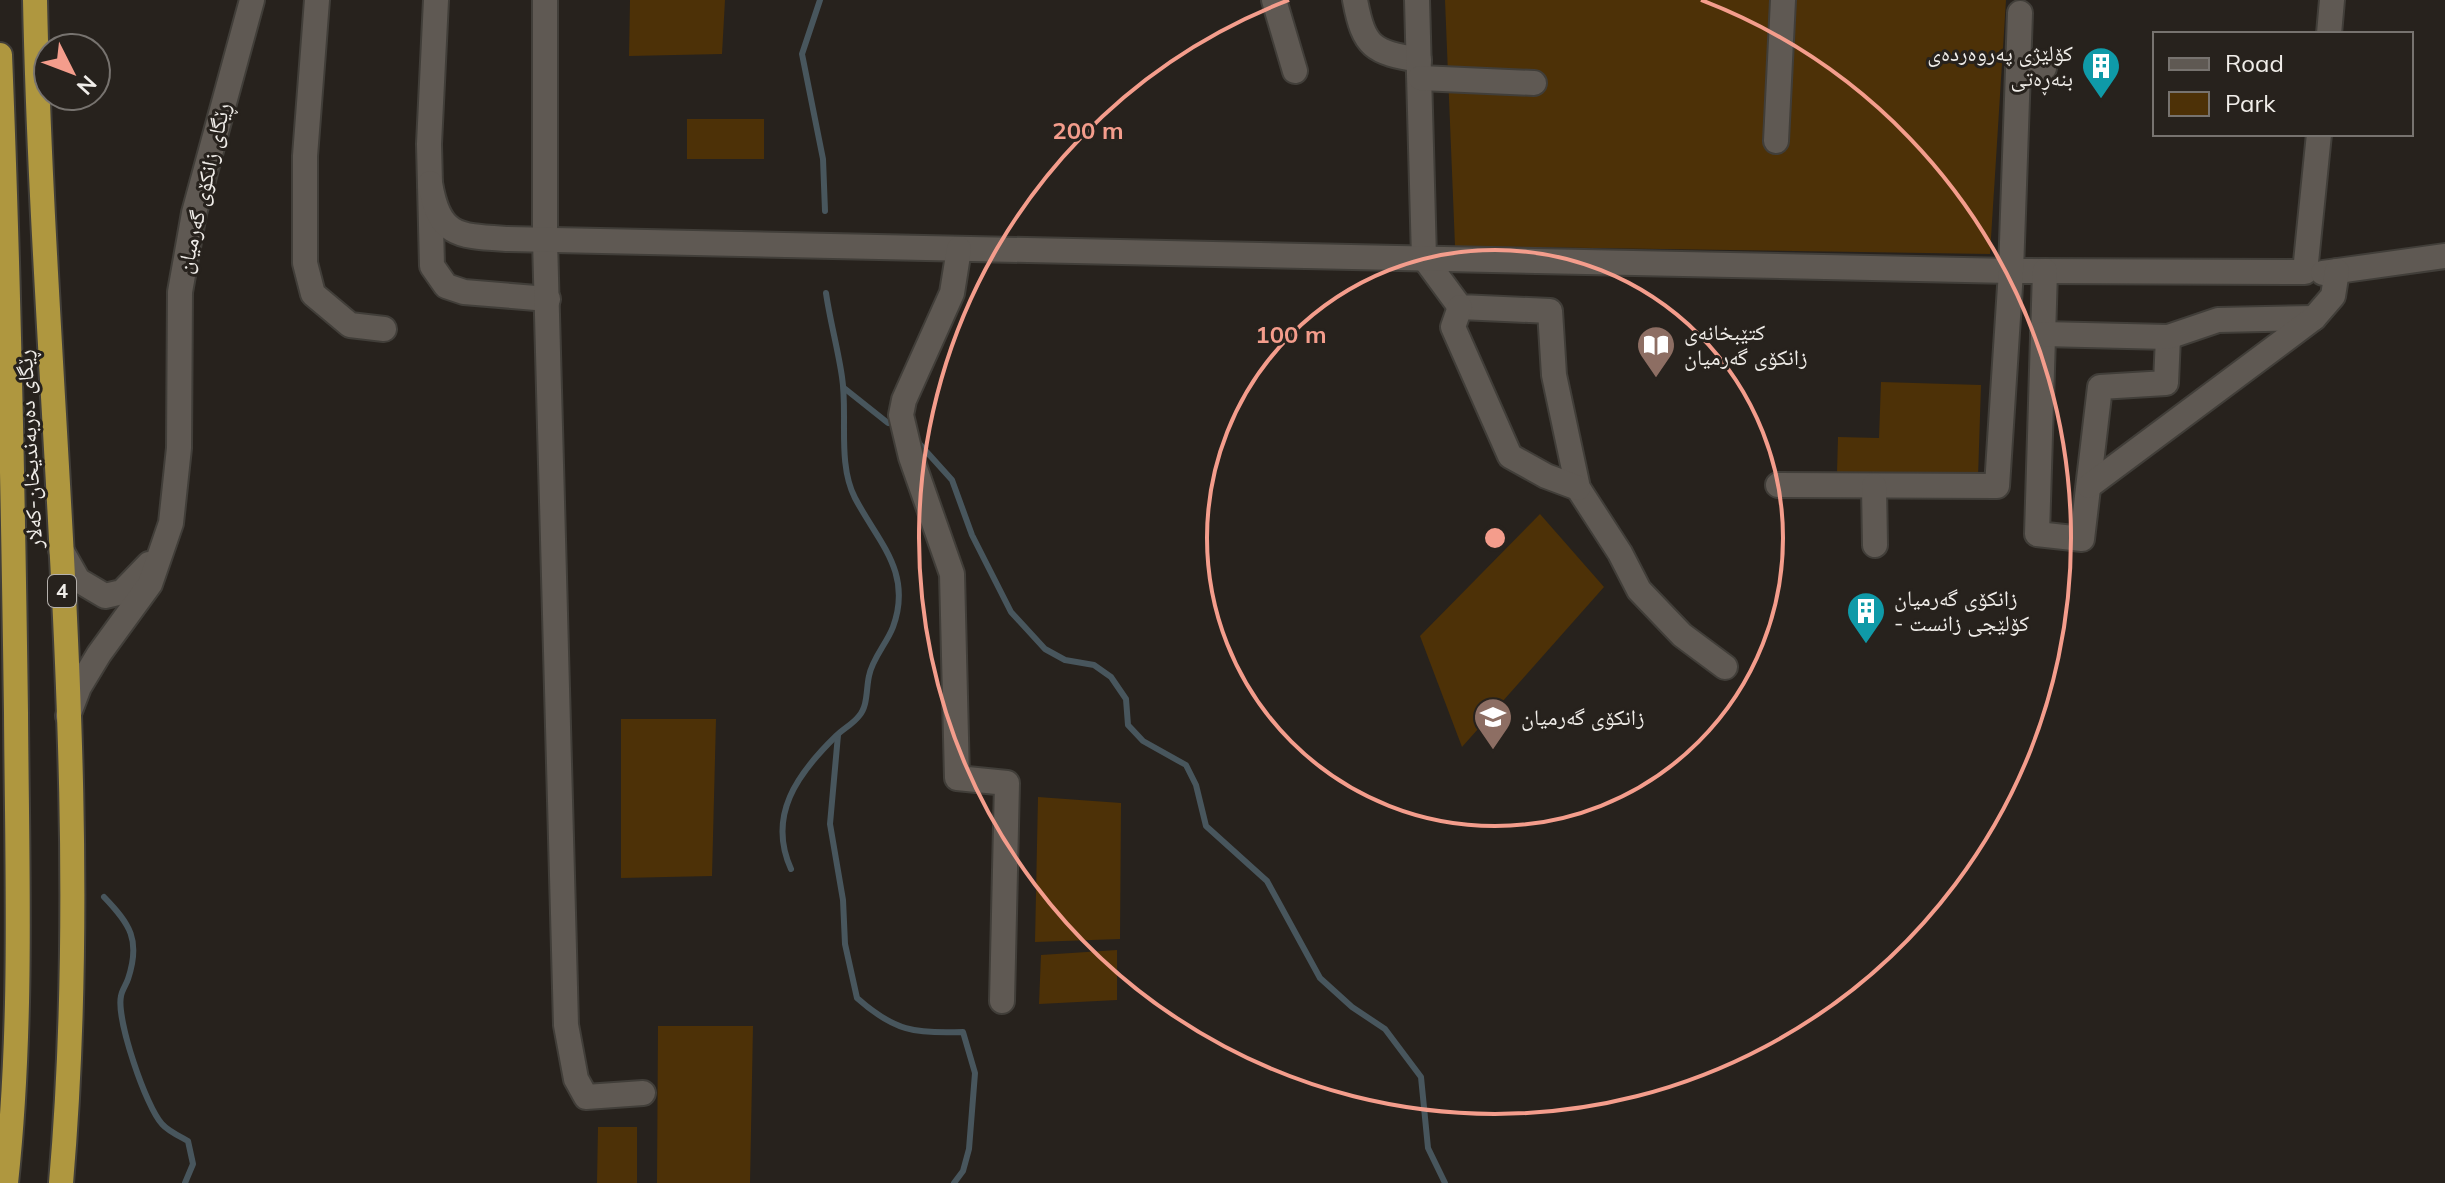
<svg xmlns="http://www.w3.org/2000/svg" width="2445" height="1183" viewBox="0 0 2445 1183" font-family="Mulish,'Noto Naskh Arabic',sans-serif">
<rect width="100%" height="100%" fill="#27221d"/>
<g fill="#4d3107">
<polygon points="630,0 725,0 722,54 629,56"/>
<polygon points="1445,0 2006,0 1990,254 1455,246"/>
<rect x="687" y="119" width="77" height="40"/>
<polygon points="1881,382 1981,385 1978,478 1837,473 1838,437 1879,438"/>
<polygon points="1540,514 1604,587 1462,747 1420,636"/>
<polygon points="621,719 716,719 712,876 621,878"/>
<polygon points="1038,797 1121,803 1120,939 1035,942"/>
<polygon points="1117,950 1117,1000 1039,1004 1041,955"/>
<polygon points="658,1026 753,1026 750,1183 657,1183"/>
<polygon points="598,1127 637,1127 637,1183 597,1183"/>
</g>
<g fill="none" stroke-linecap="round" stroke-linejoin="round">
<g stroke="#48565d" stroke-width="6">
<polyline points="820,0 802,54 823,159 825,211"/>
<polyline points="844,388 888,423"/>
<polyline points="916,440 952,480 972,535 1011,612 1045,649 1065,660 1094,665 1111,677 1126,699 1128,725 1143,741 1186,765 1196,785 1206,826 1267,881 1320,978 1352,1007 1385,1029 1421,1077 1428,1148 1445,1183"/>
<path d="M838,735L830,824L843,900L845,944L857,998C894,1031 915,1034 963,1032L975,1073L969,1149L963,1171L954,1183"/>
<path d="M791,869C767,816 797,774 836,736C843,729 853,724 859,716C868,706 866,689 869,676C872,659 887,643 893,627C913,572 878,542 855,498C837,463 848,415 842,377C838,349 830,321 826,293"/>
<path d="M104,897C130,924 141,940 128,979C126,985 122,990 121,996C116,1019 146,1107 162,1124C168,1131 179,1136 188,1141L193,1164L185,1183"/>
</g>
<g stroke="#413e39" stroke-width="28">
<g id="minor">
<polyline points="317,0 305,156 305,263 313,294 350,325 384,329"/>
<polyline points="436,0 429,144 432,266 446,286 464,292 548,299"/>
<polyline points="545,0 545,240 566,1025 576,1079 586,1097 643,1093"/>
<polyline points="1274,0 1295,71"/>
<path d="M1355,0C1364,48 1373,52 1419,60"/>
<polyline points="1417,0 1424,258 1460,307 1550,311 1554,375 1578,488 1620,553 1639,590 1682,635 1725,667"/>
<polyline points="2329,34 2332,0"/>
<polyline points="2018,67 2044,68"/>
<polyline points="1420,78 1534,83"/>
<polyline points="1776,141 1783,0"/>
<path d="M430,183C439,236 457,236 506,239L2011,271L2305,272L2319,134"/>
<polyline points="959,249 952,293 904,400 901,415 911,457 952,574 957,778 1007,783 1002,1001"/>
<polyline points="2045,271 2037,534 2082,539 2100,387 2166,383 2168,337"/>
<polyline points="2323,273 2445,256"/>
<polyline points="1460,307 1453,327 1510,456 1546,476 1578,488"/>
<polyline points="2043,334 2168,337 2218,320 2314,318"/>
<polyline points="1778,485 1997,486 2011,271 2020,13"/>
<polyline points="1874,486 1875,545"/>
<polyline points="2089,486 2314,318 2333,296 2337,271"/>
<polyline points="61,550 78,580 105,596 122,592 149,564"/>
<polyline points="68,716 79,687 99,654 150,584 171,523 179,448 180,292 194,213 252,0"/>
</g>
</g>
<g stroke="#413e39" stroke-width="28">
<g id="highway">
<path d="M35,0C43,393 95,791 61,1183"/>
<path d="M0,55C9,274 13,494 16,713C17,870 23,1027 6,1183"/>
</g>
</g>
<use href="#minor" stroke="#5f5953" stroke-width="24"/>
<use href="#highway" stroke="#af973f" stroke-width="24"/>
</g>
<g fill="none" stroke="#f49d8c" stroke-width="4">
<circle cx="1495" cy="538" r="288"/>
<path d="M1701 0A576 576 0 1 1 1289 0"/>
</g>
<defs>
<g id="building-pin" transform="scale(2)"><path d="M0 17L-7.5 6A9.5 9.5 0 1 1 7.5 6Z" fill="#0f9aa8" stroke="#27221d"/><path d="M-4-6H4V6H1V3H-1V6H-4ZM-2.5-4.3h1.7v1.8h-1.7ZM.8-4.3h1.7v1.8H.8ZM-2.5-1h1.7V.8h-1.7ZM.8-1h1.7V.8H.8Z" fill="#fff"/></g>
<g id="library-pin" transform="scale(2)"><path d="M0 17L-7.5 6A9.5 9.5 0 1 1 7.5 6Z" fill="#8d6e63" stroke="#27221d"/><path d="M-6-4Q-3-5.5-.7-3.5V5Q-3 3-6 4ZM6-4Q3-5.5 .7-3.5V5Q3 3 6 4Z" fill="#fff"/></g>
<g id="university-pin" transform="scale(2)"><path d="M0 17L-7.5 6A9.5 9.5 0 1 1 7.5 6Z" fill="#8d6e63" stroke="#27221d"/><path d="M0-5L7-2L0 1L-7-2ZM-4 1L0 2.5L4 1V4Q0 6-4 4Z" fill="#fff"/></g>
</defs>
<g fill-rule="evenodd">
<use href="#building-pin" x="2101" y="66"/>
<use href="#library-pin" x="1656" y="345"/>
<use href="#building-pin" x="1866" y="611"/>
<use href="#university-pin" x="1493" y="717"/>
</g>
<g text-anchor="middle" stroke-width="6" stroke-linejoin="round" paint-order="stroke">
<rect fill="#27221d" stroke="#b4b0ac" stroke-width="2" x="48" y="575" width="28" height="32" rx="6"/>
<g font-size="20" font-weight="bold" fill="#f0ede9">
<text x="62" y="598">4</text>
</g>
<g font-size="22" fill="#f0ede9" stroke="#27221d" text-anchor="start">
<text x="2073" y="61" text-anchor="end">کۆلێژی پەروەردەی<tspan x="2073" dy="25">بنەڕەتی</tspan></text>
<text x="1684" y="340">کتێبخانەی<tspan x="1684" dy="25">زانکۆی گەرمیان</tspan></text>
<text x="1894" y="606">زانکۆی گەرمیان<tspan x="1894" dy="25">- کۆلێجی زانست</tspan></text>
<text x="1521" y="725">زانکۆی گەرمیان</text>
</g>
<g font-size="22" fill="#f0ede9" stroke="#27221d">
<text transform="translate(203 188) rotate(-77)" y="8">ڕێگای زانکۆی گەرمیان</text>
<text transform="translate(29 449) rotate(-93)" y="8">ڕێگای دەربەندیخان-کەلار</text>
</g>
</g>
<circle cx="1495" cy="538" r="12" fill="#f49d8c" stroke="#27221d" stroke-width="4"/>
<g font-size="24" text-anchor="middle" font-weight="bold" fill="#f49d8c" stroke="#27221d" stroke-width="6" stroke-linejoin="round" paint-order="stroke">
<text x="1088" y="139">200 m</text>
<text x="1291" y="343">100 m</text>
</g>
<rect x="2153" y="32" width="260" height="104" fill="#27221d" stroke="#77736f" stroke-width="2"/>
<rect x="2169" y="58" width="40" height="12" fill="#5f5953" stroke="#77736f" stroke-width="2"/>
<text x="2225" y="72" font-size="24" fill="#f0ede9">Road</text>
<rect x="2169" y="92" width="40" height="24" fill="#4d3107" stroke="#77736f" stroke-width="2"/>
<text x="2225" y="112" font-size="24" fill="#f0ede9">Park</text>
<g transform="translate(72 72) rotate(132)"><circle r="38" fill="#27221d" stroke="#77736f" stroke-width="2"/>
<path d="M0-6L14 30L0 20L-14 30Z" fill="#f49d8c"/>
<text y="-12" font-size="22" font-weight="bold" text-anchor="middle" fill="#f0ede9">N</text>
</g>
</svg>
